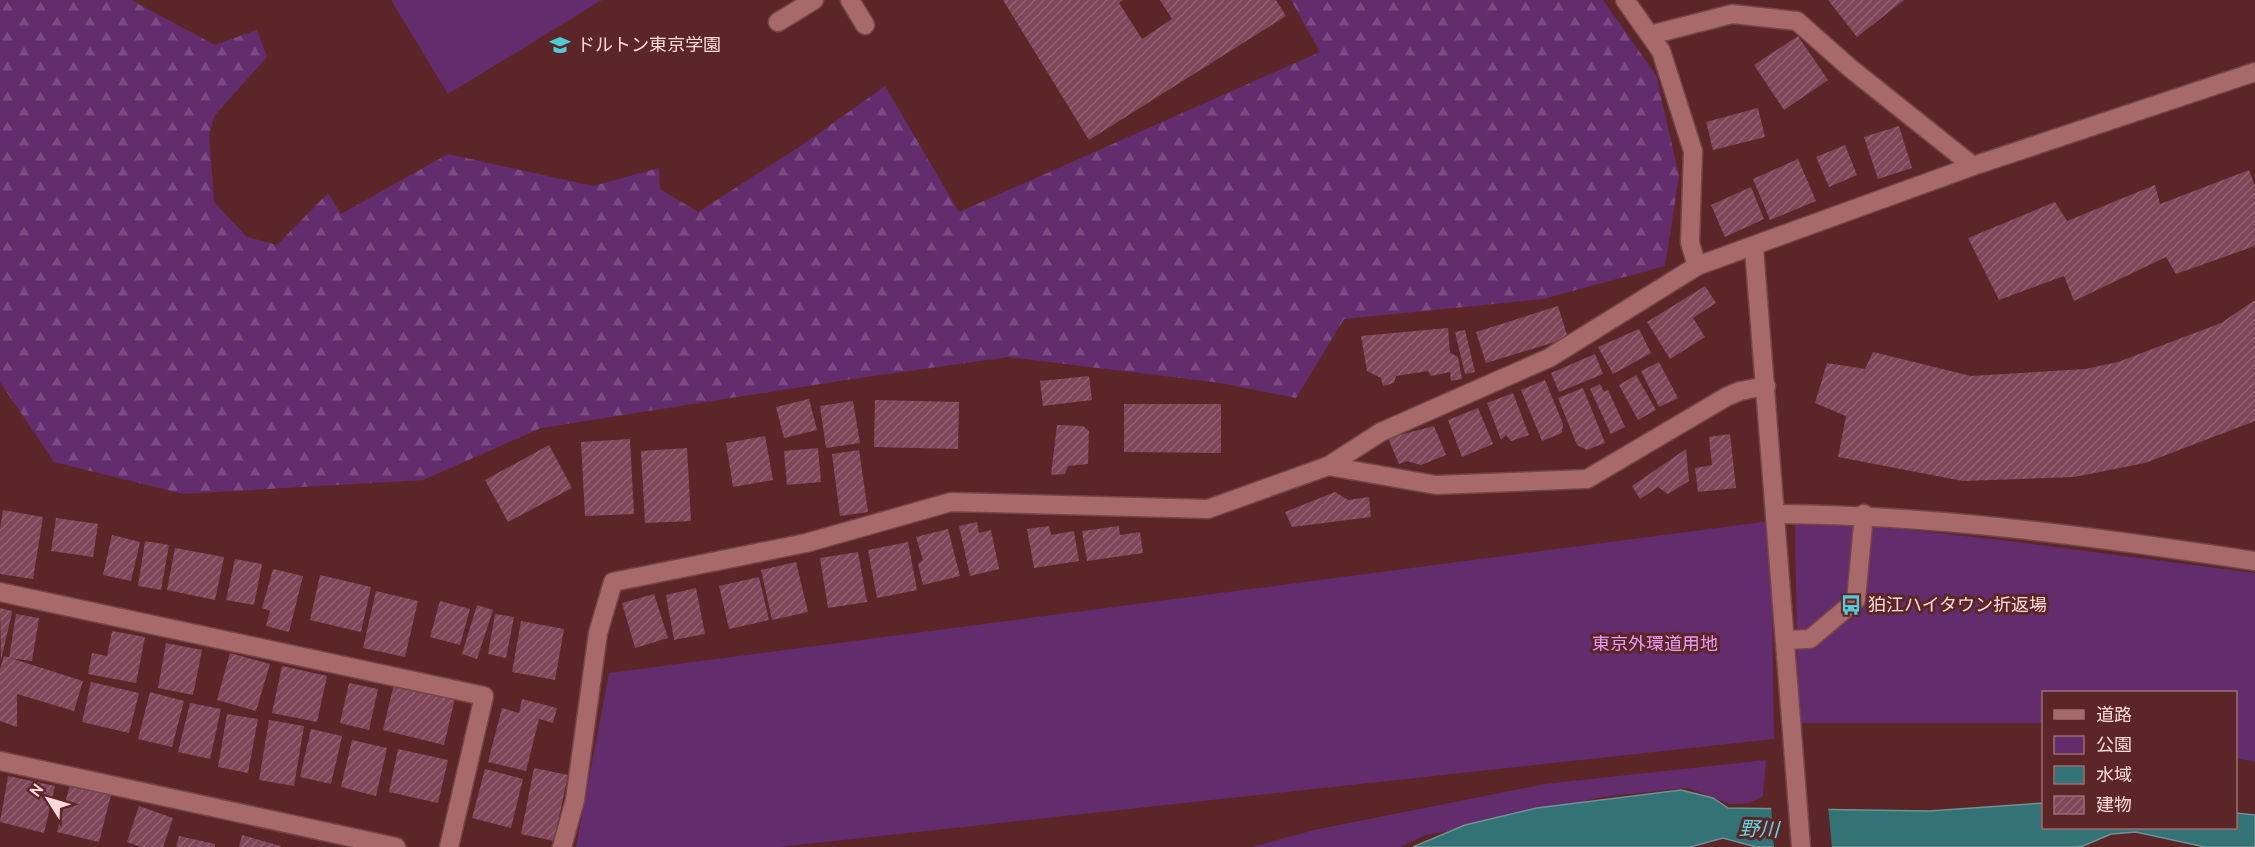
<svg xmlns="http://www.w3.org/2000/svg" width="2255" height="847" viewBox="0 0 2255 847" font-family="Cabin,'Noto Sans JP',sans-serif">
<defs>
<pattern id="forest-firs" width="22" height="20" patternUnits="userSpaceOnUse" patternTransform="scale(1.5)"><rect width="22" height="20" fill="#622c6d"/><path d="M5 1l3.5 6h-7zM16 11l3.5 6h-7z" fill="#7a4a81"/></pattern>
<pattern id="building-hatch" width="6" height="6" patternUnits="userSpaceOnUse" patternTransform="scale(1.5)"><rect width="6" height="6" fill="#7f4759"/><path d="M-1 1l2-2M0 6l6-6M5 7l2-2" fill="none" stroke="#926170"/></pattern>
</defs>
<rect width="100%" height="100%" fill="#5c2628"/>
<g fill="#622c6d">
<polygon points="391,0 602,0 448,94"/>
<polygon points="1795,517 2009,541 2255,573 2255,762 2236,758 2236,692 2044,692 2043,723 1798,723"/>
<polygon points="1771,521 1774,739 779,847 576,847 609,673"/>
<polygon points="1766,760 1763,796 1750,803 1730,804 1688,788 1602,797 1483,825 1426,835 1400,847 1252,847 1314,830 1545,784"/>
</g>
<polygon fill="url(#forest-firs)" points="0,0 131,0 215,45 257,30 267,57 215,115 209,134 214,202 247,237 277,245 328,193 341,214 448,154 593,186 659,168 660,189 698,212 808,141 885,86 959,212 1320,52 1291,0 1603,0 1656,75 1679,176 1665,266 1543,299 1344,319 1296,398 1221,383 1008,357 852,379 541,428 423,480 183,494 54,462 0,382"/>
<polygon fill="#337275" stroke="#709293" stroke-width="1.5" points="1681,790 1713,798 1728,808 1929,811 2043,803 2044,828 2236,828 2236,813 2255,815 2255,847 2205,847 2136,832 2111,834 2083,846 2074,847 1756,847 1723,838 1690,847 1413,847 1465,825 1537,808"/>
<polygon fill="#5c2628" points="1771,805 1828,806 1832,847 1774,847"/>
<g fill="url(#building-hatch)">
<polygon points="1003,0 1123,0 1119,3 1142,39 1172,19 1160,0 1276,0 1286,16 1089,140"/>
<polygon points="1828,0 1904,0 1857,37"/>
<polygon points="1798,36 1828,80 1784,110 1754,65"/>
<polygon points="1758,108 1765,137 1713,150 1706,122"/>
<polygon points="1899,126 1912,168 1878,179 1864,137"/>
<polygon points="1845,145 1857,175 1829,187 1816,157"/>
<polygon points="1798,159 1816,201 1770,220 1753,179"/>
<polygon points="2249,170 2255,186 2255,246 2176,274 2166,257 2074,301 2064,276 1999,300 1968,238 2055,202 2067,221 2155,185 2160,204"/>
<polygon points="1751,187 1764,219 1725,237 1711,205"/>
<polygon points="1705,286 1716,303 1693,318 1705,337 1670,359 1647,322"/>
<polygon points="2255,300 2255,421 2145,463 2074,477 1963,481 1838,457 1846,416 1815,403 1827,363 1865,369 1873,352 1971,376 2085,369 2118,362 2221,323"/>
<polygon points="1558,306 1568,338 1486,363 1476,332"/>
<polygon points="1448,328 1450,353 1458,357 1462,379 1451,381 1450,372 1431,376 1428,371 1396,376 1394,383 1383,386 1381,378 1367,371 1361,336"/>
<polygon points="1639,329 1651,353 1613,374 1598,347"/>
<polygon points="1465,330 1475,372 1465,374 1455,332"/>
<polygon points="1595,354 1603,374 1559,392 1551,373"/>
<polygon points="1659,362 1678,398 1659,407 1641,371"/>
<polygon points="1636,375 1656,410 1638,420 1619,385"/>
<polygon points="1089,376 1092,400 1043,406 1040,381"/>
<polygon points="1545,380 1563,424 1562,433 1542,441 1521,390"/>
<polygon points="1600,384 1604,392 1608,390 1625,427 1611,434 1590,389"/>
<polygon points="1583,388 1605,443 1587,450 1577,445 1558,398"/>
<polygon points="1513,393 1529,435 1511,441 1506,435 1501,440 1487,403"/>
<polygon points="809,399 817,430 784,438 776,407"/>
<polygon points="875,400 959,402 958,449 874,447"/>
<polygon points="853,401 860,443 826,448 820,406"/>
<polygon points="1124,404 1221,404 1221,453 1124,452"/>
<polygon points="1478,408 1493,444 1462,457 1448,420"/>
<polygon points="1057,425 1083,426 1089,431 1088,464 1068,466 1065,474 1051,475"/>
<polygon points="1434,426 1446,455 1421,465 1407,461 1399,464 1388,438"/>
<polygon points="1730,434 1736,488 1698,492 1695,468 1712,465 1709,437"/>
<polygon points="765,436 773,480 733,487 726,443"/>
<polygon points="630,439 634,514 585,516 581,442"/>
<polygon points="549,445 572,488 508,522 485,480"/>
<polygon points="687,448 691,521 645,523 641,451"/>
<polygon points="818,448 821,482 787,485 784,451"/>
<polygon points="1686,449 1689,481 1668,494 1658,487 1640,499 1632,486"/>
<polygon points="859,450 868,512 840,516 832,454"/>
<polygon points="1335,492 1348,500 1369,497 1371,517 1292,527 1285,512"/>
<polygon points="3,510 43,517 33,579 0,574 0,529"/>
<polygon points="56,518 98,524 93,557 51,551"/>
<polygon points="977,522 979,533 991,530 999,569 970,576 959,526"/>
<polygon points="1049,526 1051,535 1074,531 1079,561 1034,568 1027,529"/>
<polygon points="1119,526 1120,535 1140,532 1143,553 1087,561 1082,531"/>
<polygon points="948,529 960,576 923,585 918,564 923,560 916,537"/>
<polygon points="112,535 140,542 131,581 103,575"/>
<polygon points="145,541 169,545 161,590 138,586"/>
<polygon points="908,542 917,590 877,598 868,550"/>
<polygon points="175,548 224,557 215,600 167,590"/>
<polygon points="858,552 867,602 828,608 820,558"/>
<polygon points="235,559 262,564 254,605 226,600"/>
<polygon points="796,562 808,612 772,620 761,570"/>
<polygon points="273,569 303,576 289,632 266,626 270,611 262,608"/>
<polygon points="320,575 371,587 361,632 310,620"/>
<polygon points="759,577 769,620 729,629 719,586"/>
<polygon points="696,588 705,634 674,640 666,595"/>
<polygon points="376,591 418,601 405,657 363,648"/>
<polygon points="654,594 668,638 635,648 622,603"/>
<polygon points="440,601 470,609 460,645 430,637"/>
<polygon points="477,605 493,610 477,659 462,654"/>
<polygon points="0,608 12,611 12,613 1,660"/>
<polygon points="16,614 39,618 32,661 9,658"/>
<polygon points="495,614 514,617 506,658 488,654"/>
<polygon points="521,621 564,629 555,680 512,672"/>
<polygon points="112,631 145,637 136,683 88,674 92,653 107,656"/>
<polygon points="166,643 202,650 193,695 158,688"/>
<polygon points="230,653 270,664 256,711 217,700"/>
<polygon points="4,656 83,681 74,711 17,694 17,727 0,721 0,669"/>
<polygon points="282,666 327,676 317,722 272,713"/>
<polygon points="91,682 139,693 129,733 82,722"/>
<polygon points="349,683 378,689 369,730 340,723"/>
<polygon points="394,684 455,698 444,745 383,730"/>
<polygon points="150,692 184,701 172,747 138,739"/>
<polygon points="522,699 557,708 553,723 539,719 526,771 488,762 502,708 519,713"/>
<polygon points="190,703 221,709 210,759 178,752"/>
<polygon points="227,714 258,719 248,773 218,767"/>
<polygon points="269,720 304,726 294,786 259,780"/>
<polygon points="311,729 342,736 331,784 300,777"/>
<polygon points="352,740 387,748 376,796 341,787"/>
<polygon points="398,749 448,760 438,803 389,792"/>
<polygon points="534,768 568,775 554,841 521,834"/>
<polygon points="485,769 523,779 511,828 472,818"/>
<polygon points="8,776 55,786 44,833 0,822"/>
<polygon points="70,785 111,795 99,842 57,832"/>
<polygon points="139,806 173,818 163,847 141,847 127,842"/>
<polygon points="242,835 281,846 281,847 239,847"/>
<polygon points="179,836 215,844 215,847 176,847"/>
</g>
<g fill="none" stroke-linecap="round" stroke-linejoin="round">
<g stroke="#744548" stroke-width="21">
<g id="minor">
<polyline points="850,0 865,25"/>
<polyline points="1625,0 1661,51 1693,151 1690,243 1697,266 1973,166 2255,72"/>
<polyline points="778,22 814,0"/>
<polyline points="1650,35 1732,14 1797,21 1850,68 1973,166"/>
<polyline points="1754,248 1801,847"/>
<polyline points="1328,466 1381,432 1549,358 1697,266"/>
<path d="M1776,514C1937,515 2096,537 2255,561"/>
<polyline points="0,592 484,696 449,847"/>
<polyline points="1785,640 1810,639 1856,600 1864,514"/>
<polyline points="0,761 396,847"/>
<polyline points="562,847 575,800 598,633 613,582 806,543 951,502 1208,509 1328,466 1436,485 1587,479 1726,397 1740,391 1766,386"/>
</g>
</g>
<use href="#minor" stroke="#a76969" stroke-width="18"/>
</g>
<defs>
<g id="school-bare" transform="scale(1.62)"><path d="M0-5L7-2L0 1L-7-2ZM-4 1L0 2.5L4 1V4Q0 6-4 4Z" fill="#51ccd3" stroke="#5c2628" stroke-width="2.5" paint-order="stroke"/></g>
<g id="bus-bare" transform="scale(1.62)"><path d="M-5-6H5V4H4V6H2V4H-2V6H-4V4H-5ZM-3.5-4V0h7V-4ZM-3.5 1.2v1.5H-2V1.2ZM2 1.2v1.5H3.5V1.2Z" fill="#51ccd3" stroke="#5c2628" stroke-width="2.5" paint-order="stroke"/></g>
</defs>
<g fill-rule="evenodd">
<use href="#school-bare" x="560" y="45"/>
<use href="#bus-bare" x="1851" y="605"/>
</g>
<g text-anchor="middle" stroke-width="6" stroke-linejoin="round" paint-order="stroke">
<g font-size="18" fill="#fedbd9" stroke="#5c2628" text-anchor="start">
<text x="577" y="51">ドルトン東京学園</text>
<text x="1868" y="611">狛江ハイタウン折返場</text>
</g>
<g font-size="18" fill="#ea9cfa" stroke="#5c2628">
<text x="1655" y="650">東京外環道用地</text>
</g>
<g font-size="20" font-style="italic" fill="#5bdee6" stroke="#5c2628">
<text transform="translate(1759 829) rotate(2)" y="7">野川</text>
</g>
</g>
<rect x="2042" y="691" width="195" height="138" fill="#5c2628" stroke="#9d6e6f" stroke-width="1.5"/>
<rect x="2054" y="710" width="30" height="9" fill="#a76969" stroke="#9d6e6f" stroke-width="1.5"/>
<text x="2096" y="721" font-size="18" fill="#fedbd9">道路</text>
<rect x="2054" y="736" width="30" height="18" fill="#622c6d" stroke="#9d6e6f" stroke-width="1.5"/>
<text x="2096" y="751" font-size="18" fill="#fedbd9">公園</text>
<rect x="2054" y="766" width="30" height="18" fill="#337275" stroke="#9d6e6f" stroke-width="1.5"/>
<text x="2096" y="781" font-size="18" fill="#fedbd9">水域</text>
<rect x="2054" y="796" width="30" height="18" fill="url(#building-hatch)" stroke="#9d6e6f" stroke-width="1.5"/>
<text x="2096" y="811" font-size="18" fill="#fedbd9">建物</text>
<g transform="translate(48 799) rotate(307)" stroke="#5c2628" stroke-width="4.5" paint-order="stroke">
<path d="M0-4.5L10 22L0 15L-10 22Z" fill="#fedbd9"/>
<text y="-9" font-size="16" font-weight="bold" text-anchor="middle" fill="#fedbd9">N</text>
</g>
</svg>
